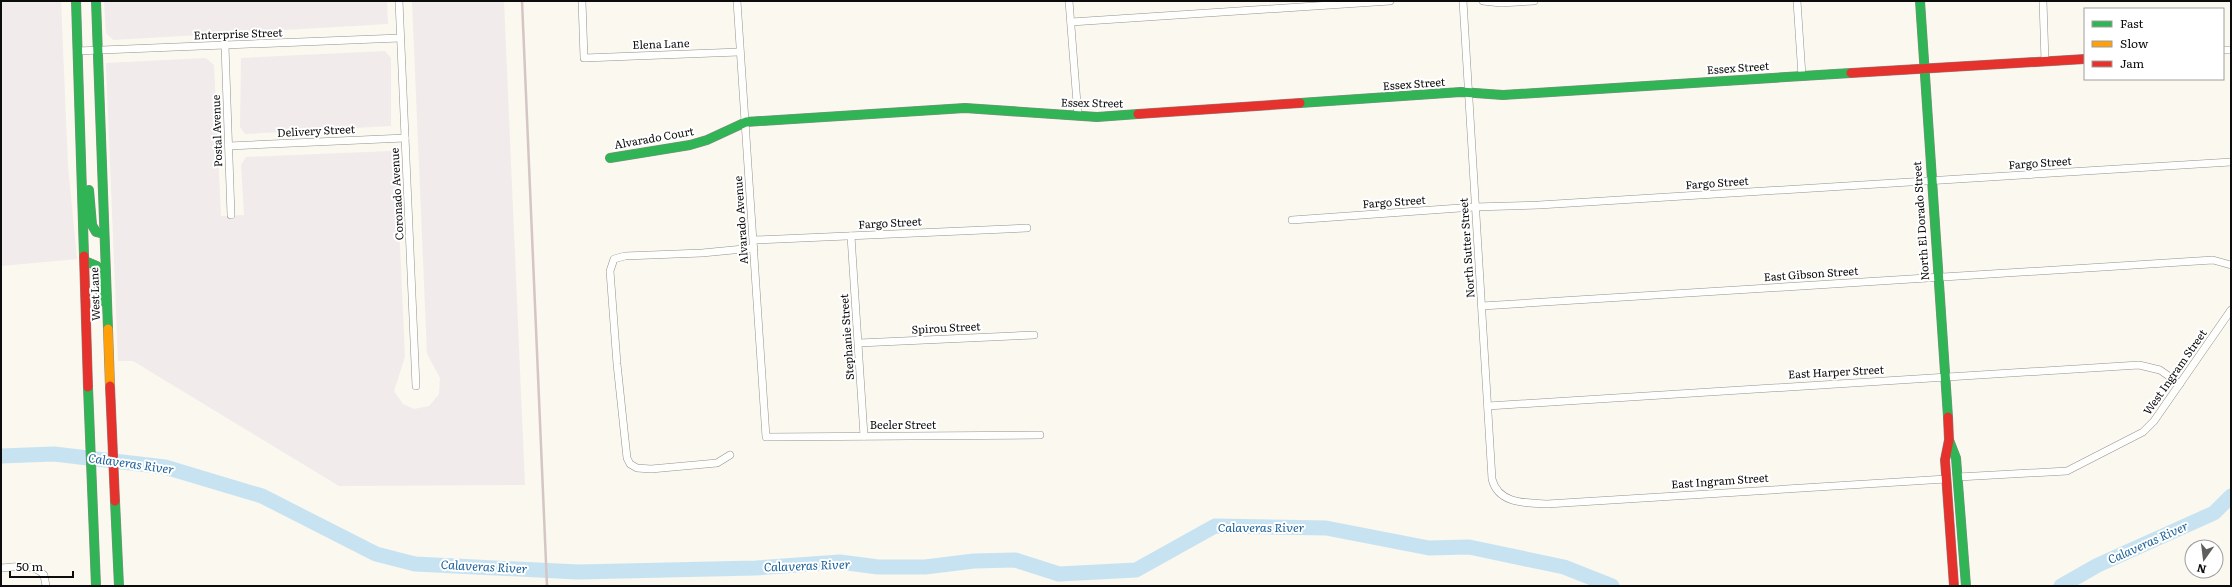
<svg xmlns="http://www.w3.org/2000/svg" width="2232" height="587" viewBox="0 0 2232 587" font-family="Literata,serif">
<rect width="100%" height="100%" fill="#faf8ef"/>
<g fill="#f1ebec">
<polygon points="1,1 61,1 68,166 77,259 1,266"/>
<polygon points="104,1 387,1 388,24 113,40 106,33"/>
<polygon points="412,1 504,1 525,485 339,486 133,361 118,361 106,63 206,58 214,65 221,216 244,215 241,165 246,157 390,151 396,157 405,357 394,391 403,404 414,409 429,406 439,394 440,378 427,354"/>
<polygon points="385,51 391,58 391,126 245,134 240,127 241,58"/>
</g>
<g fill="none" stroke-linecap="round" stroke-linejoin="round">
<g stroke="#c7e3f2" stroke-width="15">
<polyline points="1,456 54,454 165,467 262,496 376,554 415,564 578,572 756,568 840,562 878,567 925,567 974,561 1015,560 1059,574 1136,570 1215,526 1326,528 1429,548 1469,547 1564,567 1612,586"/>
<polyline points="2061,586 2098,565 2214,513 2231,496"/>
</g>
<g stroke="#93928e" stroke-width="8">
<g id="street">
<polyline points="399,1 416,386"/>
<polyline points="582,1 584,58 739,52"/>
<polyline points="737,1 766,437 1040,435"/>
<polyline points="1069,1 1078,116"/>
<path d="M1463,1L1492,479C1498,504 1526,503 1547,504L1946,479"/>
<polyline points="1483,1 1501,3 1534,1"/>
<polyline points="1797,1 1802,76"/>
<polyline points="2043,1 2045,61"/>
<polyline points="1071,22 1390,1"/>
<polyline points="225,46 231,215"/>
<polyline points="2223,50 2231,50"/>
<polyline points="77,51 400,38"/>
<polyline points="229,146 405,138"/>
<polyline points="1292,220 1474,207 1539,205 2231,162"/>
<polyline points="851,236 864,436"/>
<polyline points="754,240 1027,228"/>
<polyline points="1482,306 2213,260 2231,265"/>
<polyline points="859,343 1034,335"/>
<polyline points="1488,406 2139,365 2160,370 2180,384"/>
<polyline points="730,455 717,463 651,469 637,468 630,464 627,458 617,364 610,271 614,259 625,256 702,253 754,248"/>
<polyline points="1958,477 2067,471 2143,432 2154,421 2231,310"/>
<path d="M1,568C15,567 33,563 44,575L46,586"/>
</g>
</g>
<g stroke="#8a8985" stroke-width="10">
<g id="fast">
<polyline points="76,1 84,256"/>
<polyline points="96,1 108,329"/>
<polyline points="1920,1 1948,417"/>
<polyline points="1300,103 1461,92 1503,95 1851,73"/>
<polyline points="610,158 690,145 707,140 746,122 965,108 1097,117 1138,114"/>
<polyline points="89,190 92,225 96,232 104,234"/>
<polyline points="85,261 97,266 99,289 104,302"/>
<polyline points="88,387 96,586"/>
<polyline points="1949,440 1956,458 1966,586"/>
<polyline points="115,501 119,586"/>
</g>
</g>
<g stroke="#8a8985" stroke-width="10">
<polyline id="slow" points="108,329 110,386"/>
</g>
<g stroke="#8a8985" stroke-width="10">
<g id="jam">
<polyline points="1851,73 2085,59"/>
<polyline points="1138,114 1300,103"/>
<polyline points="84,256 88,387"/>
<polyline points="110,386 115,501"/>
<polyline points="1948,417 1949,440 1945,460 1954,586"/>
</g>
</g>
<use href="#street" stroke="#fefefd" stroke-width="7"/>
<use href="#fast" stroke="#30b455" stroke-width="9"/>
<use href="#slow" stroke="#ff9f0a" stroke-width="9"/>
<use href="#jam" stroke="#e5322d" stroke-width="9"/>
<polyline stroke="#d5c5c4" stroke-width="2.5" points="522,1 547,586"/>
</g>
<g text-anchor="middle" stroke-width="4" stroke-linejoin="round" paint-order="stroke">
<g font-size="11" fill="#0c0c0c" stroke="#fff">
<text transform="translate(238 34) rotate(-2)" y="4">Enterprise Street</text>
<text transform="translate(661 44) rotate(-2)" y="4">Elena Lane</text>
<text transform="translate(1738 68) rotate(-4)" y="4">Essex Street</text>
<text transform="translate(1414 84) rotate(-4)" y="4">Essex Street</text>
<text transform="translate(1092 103) rotate(1)" y="4">Essex Street</text>
<text transform="translate(217 131) rotate(-92)" y="4">Postal Avenue</text>
<text transform="translate(316 131) rotate(-3)" y="4">Delivery Street</text>
<text transform="translate(654 138) rotate(-10)" y="4">Alvarado Court</text>
<text transform="translate(2040 163) rotate(-4)" y="4">Fargo Street</text>
<text transform="translate(1717 183) rotate(-4)" y="4">Fargo Street</text>
<text transform="translate(397 194) rotate(-93)" y="4">Coronado Avenue</text>
<text transform="translate(1394 202) rotate(-4)" y="4">Fargo Street</text>
<text transform="translate(741 220) rotate(-94)" y="4">Alvarado Avenue</text>
<text transform="translate(1921 221) rotate(-94)" y="4">North El Dorado Street</text>
<text transform="translate(890 223) rotate(-3)" y="4">Fargo Street</text>
<text transform="translate(1467 248) rotate(-94)" y="4">North Sutter Street</text>
<text transform="translate(1811 274) rotate(-4)" y="4">East Gibson Street</text>
<text transform="translate(95 294) rotate(-92)" y="4">West Lane</text>
<text transform="translate(946 328) rotate(-3)" y="4">Spirou Street</text>
<text transform="translate(847 337) rotate(-94)" y="4">Stephanie Street</text>
<text transform="translate(1836 372) rotate(-3)" y="4">East Harper Street</text>
<text transform="translate(2175 372) rotate(-55)" y="4">West Ingram Street</text>
<text x="903" y="429">Beeler Street</text>
<text transform="translate(1720 481) rotate(-4)" y="4">East Ingram Street</text>
</g>
<g font-size="12" font-style="italic" fill="#1a6098" stroke="#fff">
<text transform="translate(131 464) rotate(8)" y="4">Calaveras River</text>
<text x="1261" y="532">Calaveras River</text>
<text transform="translate(2148 543) rotate(-24)" y="4">Calaveras River</text>
<text transform="translate(807 566) rotate(-2)" y="4">Calaveras River</text>
<text transform="translate(484 567) rotate(3)" y="4">Calaveras River</text>
</g>
</g>
<rect width="2232" height="587" fill="none" stroke="#0c0c0c" stroke-width="4"/>
<rect x="2084" y="8" width="140" height="72" fill="#ffffff" stroke="#9e9e9e"/>
<rect x="2092" y="21" width="20" height="6" fill="#30b455" stroke="#9e9e9e"/>
<text x="2120" y="28" font-size="12" fill="#0c0c0c">Fast</text>
<rect x="2092" y="41" width="20" height="6" fill="#ff9f0a" stroke="#9e9e9e"/>
<text x="2120" y="48" font-size="12" fill="#0c0c0c">Slow</text>
<rect x="2092" y="61" width="20" height="6" fill="#e5322d" stroke="#9e9e9e"/>
<text x="2120" y="68" font-size="12" fill="#0c0c0c">Jam</text>
<g transform="translate(2204 559) rotate(194)"><circle r="19" fill="#ffffff" stroke="#9e9e9e"/>
<path d="M0-3L7 15L0 10L-7 15Z" fill="#5f5f5b"/>
<text y="-6" font-size="11" font-weight="bold" text-anchor="middle" fill="#0c0c0c">N</text>
</g>
<path d="M10 571v6h63v-6" fill="none" stroke="#0c0c0c" stroke-width="2"/>
<text x="16" y="571" font-size="12" fill="#0c0c0c" stroke="#ffffff" stroke-width="3" paint-order="stroke">50 m</text>
</svg>
